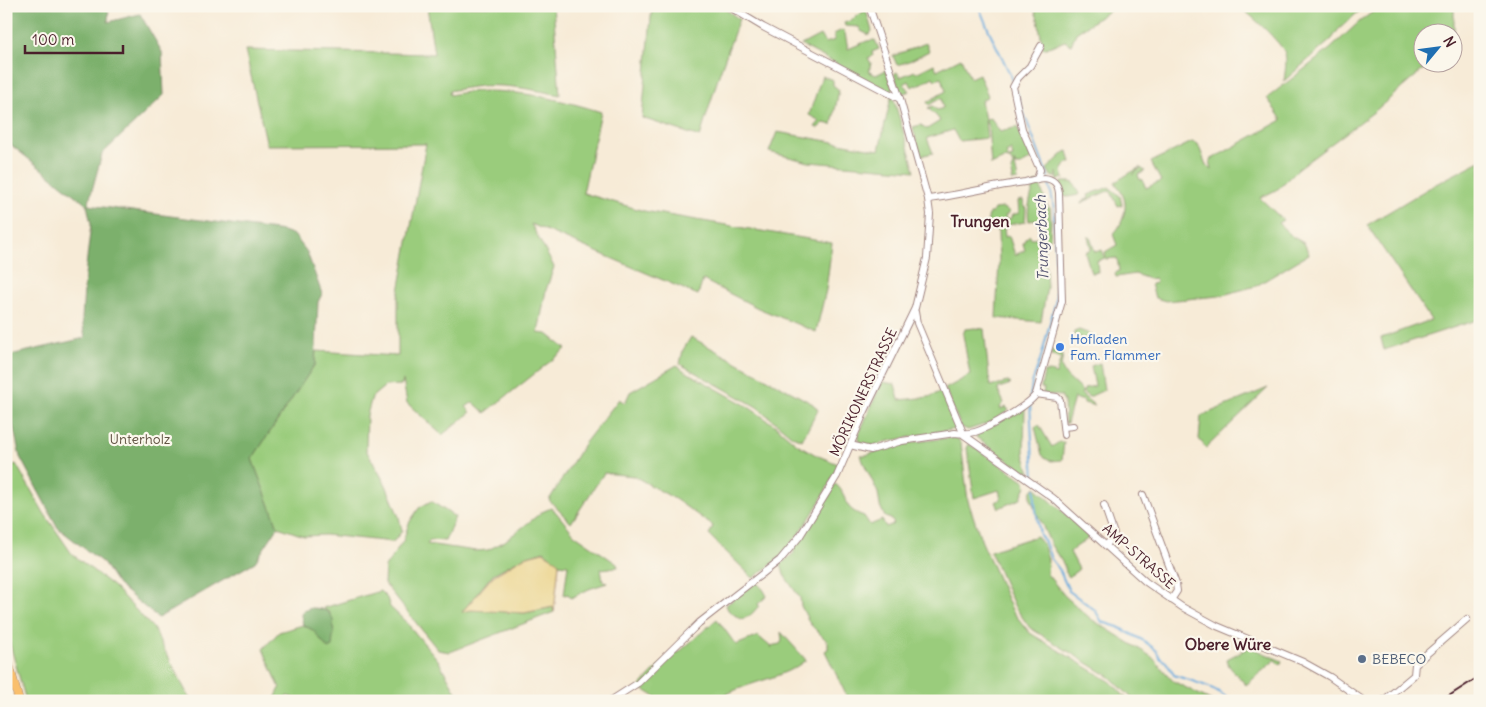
<svg xmlns="http://www.w3.org/2000/svg" width="1486" height="707" viewBox="0 0 1486 707" font-family="Delius,sans-serif">
<rect width="100%" height="100%" fill="#fbf7ec"/>
<filter id="ink" filterUnits="userSpaceOnUse"><feTurbulence type="fractalNoise" baseFrequency=".02" numOctaves="2"/><feDisplacementMap in="SourceGraphic" scale="10" xChannelSelector="R" yChannelSelector="G"/><feConvolveMatrix kernelMatrix="1 2 1 2 8 2 1 2 1" color-interpolation-filters="sRGB"/></filter>
<filter id="wash" filterUnits="userSpaceOnUse"><feTurbulence type="fractalNoise" baseFrequency=".0096" numOctaves="4" result="noise"/><feDisplacementMap in="SourceGraphic" scale="20" xChannelSelector="R" yChannelSelector="G"/><feGaussianBlur stdDeviation="1.12" result="paint"/><feColorMatrix in="noise" values="0 0 0 0 0 0 0 0 0 0 0 0 0 0 0 0 0 1.4 0 .05"/><feComposite in="paint" operator="in"/></filter>
<g filter="url(#wash)">
<rect width="100%" height="100%" fill="#f7ebd7"/>
<g fill="#9acc7c" stroke="#727654">
<path d="M427,6H553L560,95C534,90 508,84 481,86C471,87 460,89 449,91L450,95C494,84 558,98 601,112L583,193L644,211L832,243L826,290L816,332L758,308L703,280L698,295L531,224L554,267L546,290L538,333L547,334L566,349L485,413L473,402L466,407L471,412L442,435L407,403L403,380L402,385L385,386L372,397L367,415L366,450L386,485L399,517L402,531L393,542L325,535L304,536L278,527L252,459L315,364L316,351L398,356V297L426,144L267,145L245,50L434,54Z"/>
<polygon points="652,6 721,6 739,19 719,75 700,137 642,118"/>
<polygon points="1033,6 1111,6 1113,8 1076,33 1071,45 1065,41 1043,49 1038,19"/>
<path d="M1237,6H1365L1338,30L1332,39L1284,81C1285,72 1287,61 1285,53C1282,44 1247,10 1237,6Z"/>
<path d="M1381,6H1454V42V32H1424V62L1431,63L1375,111L1299,168L1278,189L1260,198L1283,220L1278,223L1293,237L1304,243L1309,254L1256,286L1219,296L1166,301L1155,298L1151,284L1156,283L1155,278L1149,279L1135,274L1116,277L1115,273L1119,271L1117,258L1106,259L1105,252L1117,245L1113,234C1120,229 1126,213 1125,204C1125,196 1118,187 1115,182L1140,167L1132,175L1141,168L1145,171L1138,175L1140,180L1142,179L1146,188L1161,181L1151,162L1192,142L1198,144L1206,165L1212,170L1210,160L1282,120L1267,98L1330,49L1359,22Z"/>
<polygon points="866,10 872,31 869,35 861,31 859,27 845,26 844,23 850,21"/>
<polygon points="842,30 845,33 848,49 867,41 875,40 879,49 872,52 873,56 868,58 871,63 869,72 876,75 886,70 894,92 887,91 801,45 820,35 825,43 835,40 834,34"/>
<polygon points="926,43 929,51 907,62 897,65 893,56"/>
<path d="M961,58L970,78L979,74L988,96L981,101L985,119L991,118L1000,132L1017,127L1032,159L1021,165H1016L1014,161L1018,180L1012,181V179L1013,178L1011,170L1013,165L1009,158L1013,157L1011,150L1006,153L1009,161L1006,158L991,165L988,126L985,120L987,138L959,141L953,130L927,138L933,153L920,156L913,127L921,125L927,129L940,121C937,115 932,113 928,108L932,106L937,110L943,108L941,98L929,105L927,102L946,91L941,78L935,80L933,77L917,86L915,85L912,87L909,81L904,84L910,91L901,94L894,74L897,72L900,77L915,71L916,73L934,64L937,70Z"/>
<polygon points="822,76 833,80 833,85 839,90 832,125 824,123 818,128 815,127 820,121 809,115"/>
<polygon points="892,93 915,171 809,162 769,152 777,132 879,150"/>
<polygon points="1068,151 1071,163 1067,163 1062,171 1064,179 1062,178 1058,181 1057,172 1056,172 1056,178 1051,176 1047,169 1065,152"/>
<polygon points="1480,161 1480,319 1384,350 1381,338 1431,320 1367,225 1434,185"/>
<path d="M1039,182L1047,206L1050,208L1051,222L1050,239L1044,243L1047,287L1041,322L996,318L999,262L998,231L985,229V226L987,225L989,213H992L994,209L1003,208L1010,212L1005,216L1006,220L1010,219L1012,215L1019,213L1018,201L1023,200L1024,207L1026,208L1025,222L1008,225V228H1004L1005,237L1009,236L1015,255L1025,250L1023,244L1025,239L1030,235L1031,238L1041,237L1037,220L1029,221C1026,209 1032,194 1035,183Z"/>
<polygon points="1062,182 1070,182 1074,183 1080,194 1079,195 1068,197 1063,196 1060,185"/>
<polygon points="1109,187 1120,196 1122,205 1118,206 1110,190 1081,203 1081,202 1089,198 1088,195"/>
<polygon points="1088,237 1090,237 1095,252 1102,250 1105,258 1097,261 1098,272 1091,273 1085,252 1091,249"/>
<polygon points="975,328 984,329 990,386 1008,382 1011,384 999,388 998,390 1004,403 1000,407 1001,409 1006,407 1009,410 992,422 968,430 961,427 945,389 970,375 963,335 965,329"/>
<polygon points="1079,330 1093,335 1093,338 1104,339 1103,342 1099,342 1074,336 1074,332"/>
<polygon points="691,337 813,404 818,410 802,440 792,436 757,407 680,364 683,350"/>
<polygon points="1053,350 1063,355 1061,367 1066,376 1083,392 1085,388 1095,386 1091,366 1100,363 1104,390 1089,397 1082,392 1081,394 1095,406 1084,403 1084,401 1074,398 1067,423 1065,423 1064,402 1061,396 1043,394 1044,388 1041,388 1044,372 1050,372 1056,374 1061,358 1051,355 1051,351"/>
<path d="M677,365L683,370L747,406L776,426L797,444L816,455L838,464C828,491 799,539 778,559C770,566 761,572 753,578L709,535L713,526L675,499L634,476L604,473L571,523L549,500L584,444L619,399L625,403L630,392Z"/>
<polygon points="882,382 895,384 899,400 929,397 942,391 954,416 956,429 889,441 864,448 859,442 858,436"/>
<polygon points="1268,388 1206,448 1199,439 1201,416"/>
<polygon points="1025,407 1024,453 1030,473 1014,465 976,437 979,433"/>
<polygon points="1039,425 1052,447 1059,442 1064,442 1062,460 1051,461 1042,455 1035,427"/>
<path d="M956,437L961,443L968,501L982,542L1013,612L1030,633L1111,682L1129,701H849L825,651L828,649V642L810,624L801,606L800,598L784,575L781,564L795,552L792,550L835,484C849,493 839,508 864,516L870,525L882,520L886,527L894,524L891,519L885,517L880,506L878,493L860,455H866L907,443Z"/>
<polygon points="969,444 1025,481 1026,486 1020,499 999,508 996,502 1001,499 999,490 974,498 967,448"/>
<polygon points="16,464 44,513 72,554 114,587 153,628 191,701 26,701 6,630 6,467"/>
<path d="M1035,487L1090,536C1085,543 1076,545 1070,552L1079,569L1069,577L1065,571L1064,565L1051,545L1030,497L1031,492Z"/>
<polygon points="431,501 455,517 445,541 430,540 427,544 476,551 488,550 505,541 542,512 551,508 555,511 574,534 617,564 618,567 601,569 603,581 607,583 589,589 571,598 568,594 564,595 568,565 559,564 544,551 524,557 493,574 462,612 471,610 525,613 554,607 554,612 450,652 438,650 384,583 385,567 403,541 409,523 419,508"/>
<polygon points="1037,536 1044,546 1048,559 1047,574 1065,596 1091,619 1152,657 1173,681 1212,701 1135,701 1110,677 1030,628 1015,607 990,551"/>
<path d="M756,582L763,589L767,596L758,604L759,606C752,613 750,618 740,619L728,610L726,605Z"/>
<polygon points="380,591 387,598 390,607 406,622 438,660 461,701 303,701 287,696 284,701 274,701 280,688 263,649 279,632 303,625 313,630 329,649 330,613 323,608"/>
<path d="M717,619L736,645L758,636L772,648L770,646L780,644L782,641L781,632L806,660C784,678 752,681 727,694L724,701H662L639,687L675,650L678,653Z"/>
<polygon points="1250,647 1282,661 1280,665 1275,660 1246,685 1229,666 1227,659"/>
</g>
<g fill="#7bb06c" stroke="#62684c">
<polygon points="6,6 109,6 108,22 140,14 162,52 164,95 102,154 88,205 283,231 294,235 307,252 322,294 318,302 315,364 252,459 278,527 255,562 158,618 118,585 103,563 58,528 20,457 6,393 6,356 85,338 82,319 85,275 91,224 87,205 6,141"/>
<path d="M311,608C339,608 334,626 332,647L328,649L313,630L303,625L301,615L303,611Z"/>
</g>
<polygon fill="#eeda9e" stroke="#9c7c64" points="543,552 556,560 559,564 554,612 553,607 524,613 471,610 462,612 493,576 524,557"/>
<g fill="none" stroke-linecap="round" stroke-linejoin="round">
<g stroke="#6aacde" stroke-width="2">
<path d="M979,6C988,33 1003,57 1014,83"/>
<polyline points="1016,90 1023,111 1048,177"/>
<polyline points="1030,397 1032,383 1042,354 1056,299 1054,208 1049,182"/>
<polyline points="1030,402 1034,480"/>
<path d="M1035,489V504L1040,535L1045,542L1051,559L1059,569L1069,591L1095,610L1102,622L1118,627L1144,641L1156,650L1160,658L1166,662L1174,675C1193,682 1216,686 1230,701"/>
</g>
</g>
</g>
<g filter="url(#ink)">
<g fill="none" stroke-linecap="round" stroke-linejoin="round">
<g stroke="#a08581" stroke-width="8">
<g id="minor">
<polyline points="728,6 763,27 900,99"/>
<polyline points="1037,179 1040,170 1022,129 1013,87 1018,78 1030,66 1041,46"/>
<polyline points="915,312 917,323 964,435 1053,498 1146,582 1182,607 1217,626 1303,662 1330,677 1364,701"/>
<polyline points="1036,394 1057,397 1060,400 1064,435"/>
<polyline points="1064,427 1073,426"/>
<path d="M850,445L871,450L902,441L955,433C962,434 968,434 975,432C988,428 1030,405 1036,394L1062,301L1059,193C1058,184 1054,179 1044,178C1038,178 1031,181 1025,182C992,186 961,195 928,199"/>
<polyline points="1143,495 1176,584 1177,591 1171,600"/>
<polyline points="1104,505 1114,534 1113,538 1106,545"/>
<polyline points="610,701 638,683 699,623 780,560 800,536 837,476 864,413 915,308 927,258 930,214 928,199 900,99 869,6"/>
<polyline points="1383,701 1414,675 1415,664 1467,619"/>
</g>
</g>
<g stroke="#a08581" stroke-width="9">
<polyline id="major" points="6,653 19,701"/>
</g>
<use href="#minor" stroke="#fff" stroke-width="6"/>
<use href="#major" stroke="#f9bf6d" stroke-width="8"/>
<polyline stroke="#4a1f2b" stroke-width="2" points="1441,701 1480,676"/>
</g>
</g>
<circle fill="#3f7fe0" stroke="#fbf7ec" stroke-width="2" cx="1060" cy="347" r="5"/>
<circle fill="#5c6f8a" stroke="#fbf7ec" stroke-width="2" cx="1362" cy="659" r="5"/>
<g text-anchor="middle" stroke-width="4.5" stroke-linejoin="round" paint-order="stroke">
<g font-size="14" fill="#366cbe" stroke="#fbf7ec" text-anchor="start">
<text x="1070" y="344">Hofladen<tspan x="1070" dy="16">Fam. Flammer</tspan></text>
</g>
<g font-size="14" fill="#4a1f2b" stroke="#fbf7ec">
<text transform="translate(863 392) rotate(-65)" y="5">MÖRIKONERSTRASSE</text>
<text transform="translate(1139 556) rotate(41)" y="5">AMP-STRASSE</text>
</g>
<g font-size="14" fill="#625343" stroke="#fbf7ec">
<text x="140" y="444">Unterholz</text>
</g>
<g font-size="14" fill="#4e5e75" stroke="#fbf7ec" text-anchor="start">
<text x="1372" y="664">BEBECO</text>
</g>
<g font-size="15" font-style="italic" fill="#575773" stroke="#fbf7ec">
<text transform="translate(1042 238) rotate(-92)" y="5">Trungerbach</text>
</g>
<g font-size="16" font-weight="bold" fill="#4a1f2b" stroke="#fbf7ec">
<text x="980" y="227">Trungen</text>
<text x="1228" y="650">Obere Würe</text>
</g>
</g>
<rect width="1486" height="707" fill="none" stroke="#fbf7ec" stroke-width="25"/>
<g transform="translate(1438 48) rotate(61)"><circle r="24" fill="#fbf7ec" stroke="#b4a19f"/>
<path d="M0-4L9 19L0 12L-9 19Z" fill="#1f6fb2"/>
<text y="-8" font-size="14" font-weight="bold" text-anchor="middle" fill="#4a1f2b">N</text>
</g>
<path d="M25 45v8h98v-8" fill="none" stroke="#4a1f2b" stroke-width="2.5"/>
<text x="32" y="45" font-size="15" fill="#4a1f2b" stroke="#fbf7ec" stroke-width="4" paint-order="stroke">100 m</text>
</svg>
